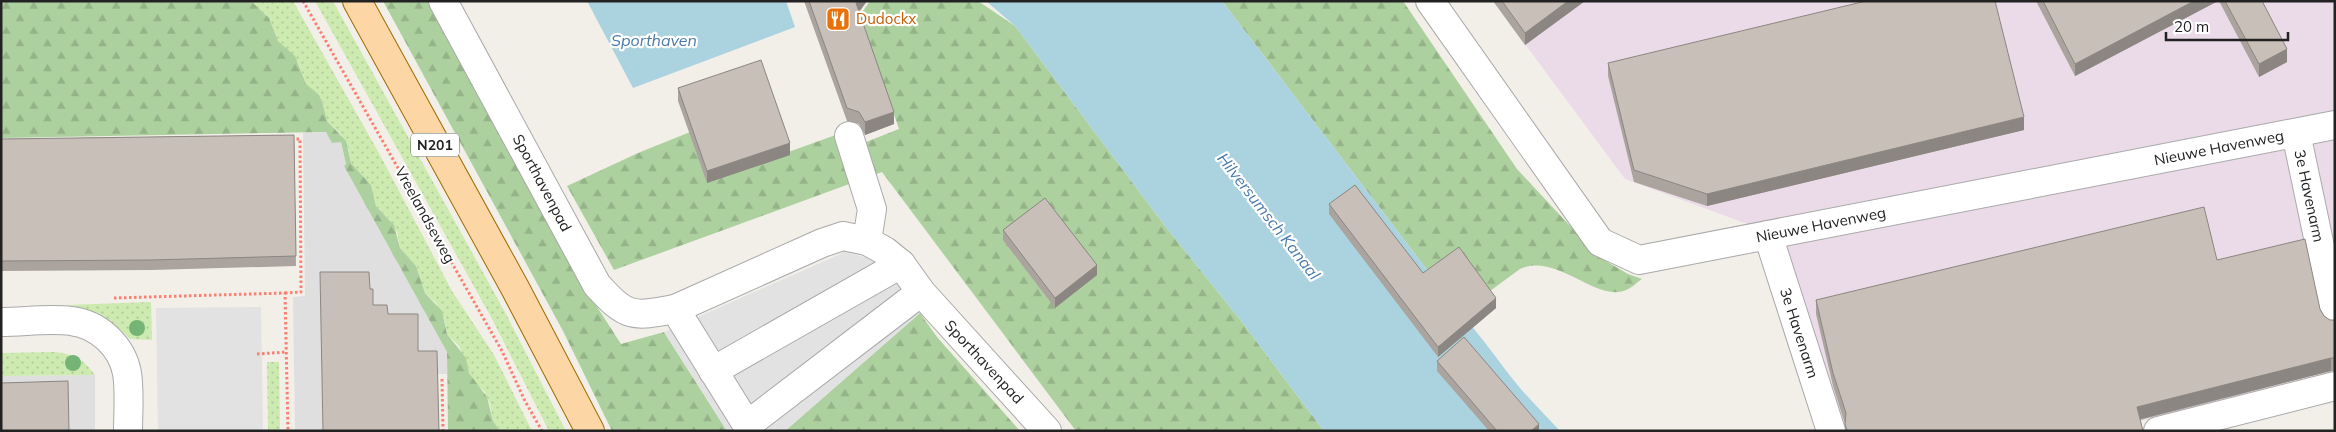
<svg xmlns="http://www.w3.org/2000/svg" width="2336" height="432" viewBox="0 0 2336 432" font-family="Mulish,sans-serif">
<defs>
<pattern id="grass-dots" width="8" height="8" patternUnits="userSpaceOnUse" patternTransform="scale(1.25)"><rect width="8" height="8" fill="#cdebb0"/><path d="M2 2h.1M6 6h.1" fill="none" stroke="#b0c997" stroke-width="1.8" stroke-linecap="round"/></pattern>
<pattern id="forest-firs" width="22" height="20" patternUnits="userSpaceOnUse" patternTransform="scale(1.25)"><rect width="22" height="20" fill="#add19e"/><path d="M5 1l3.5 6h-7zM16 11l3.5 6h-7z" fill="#95b388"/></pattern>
</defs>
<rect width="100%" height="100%" fill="#f2efe9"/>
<g fill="#e0dfdf">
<polygon points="326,132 341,142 346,165 344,166 447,352 447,374 438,374 439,431 295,431 293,297 305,296 303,133"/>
<polygon points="95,375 95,431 1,431 1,376"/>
</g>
<polygon fill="#ebdbe8" points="1493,1 2335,1 2335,376 2305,380 2102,431 1824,431 1753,226 1625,179"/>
<g fill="url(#grass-dots)">
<polygon points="251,1 293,1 380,155 452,291 494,355 532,431 500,431 493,421 490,404 484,391 472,380 459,346 447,334 444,318 436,303 425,293 416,266 400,248 397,232 389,219 376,206 371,185 351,163 348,148 341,135 327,121 322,101 306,84 298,62 278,41 269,18"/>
<polygon points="315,1 334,3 506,314 566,431 549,431 491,317"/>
<path d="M151,302L152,340L130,339C111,319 93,309 66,305Z"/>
<path d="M55,352C74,354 83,359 95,375L1,376V353Z"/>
<polygon points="267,362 279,362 280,431 268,431"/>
</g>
<g fill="url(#forest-firs)">
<polygon points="1,1 251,1 269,18 278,41 295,56 306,84 318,94 322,101 327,121 346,141 351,163 371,185 376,206 394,225 400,248 416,266 425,293 442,311 447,334 466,358 469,373 487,397 493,421 500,431 448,431 447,352 344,166 346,164 341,142 332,143 326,132 1,138"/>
<polygon points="383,1 431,1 581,282 621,344 664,332 727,431 612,431 563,331"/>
<polygon points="870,1 978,1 1015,26 1165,226 1238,317 1324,431 1076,431 882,172 614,270 567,186 638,153 695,130 713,179 855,128 861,144 899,129 860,15"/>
<path d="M1222,1H1403L1517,169L1599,257L1628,274L1642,279C1637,282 1632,288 1626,290C1596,303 1557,252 1520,269L1460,313Z"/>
<polygon points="920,313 937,337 1020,431 785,431"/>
</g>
<g fill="#e2e2e2">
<polygon points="845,252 875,260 900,284 920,313 785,431 727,431 664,332"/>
<polygon points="261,307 263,431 158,431 156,308"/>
</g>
<g fill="#aad3df">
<polygon points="587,1 786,1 795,27 633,88"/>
<path d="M986,1H1222L1460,313C1482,336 1499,363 1520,388C1533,403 1547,417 1560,431H1324L1238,317L1165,226L1015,26Z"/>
</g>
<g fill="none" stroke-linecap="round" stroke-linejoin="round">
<g stroke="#a9a9a9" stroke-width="30">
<g id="minor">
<path d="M443,1L597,285C627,318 632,317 675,309"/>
<polyline points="1430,1 1600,242 1639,260 2335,125"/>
<polyline points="2296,133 2335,318"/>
<polyline points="849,136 872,209 867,241"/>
<polyline points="1768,235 1831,431"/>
<polyline points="921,292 747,425 675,309 822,243 843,236 867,241 885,251 901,264 921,292 1047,431"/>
<path d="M1,322C24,322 49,318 71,321C98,324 122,346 127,373C130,391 128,412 128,431"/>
<polyline points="713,371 901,264"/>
<polyline points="2158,431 2335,386"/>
</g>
</g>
<g stroke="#a06b00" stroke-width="30">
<polyline id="primary" points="357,1 515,288 590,431"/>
</g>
<g stroke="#fa8072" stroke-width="3" stroke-dasharray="2.5 2.5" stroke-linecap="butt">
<polyline points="303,1 502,351 525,401 542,431"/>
<polyline points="285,293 301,292 300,139 291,139"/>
<polyline points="114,298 285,293 288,431"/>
<polyline points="257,354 287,352"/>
<polyline points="442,379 443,431"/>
</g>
<use href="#minor" stroke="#fff" stroke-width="28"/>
<use href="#primary" stroke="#fcd6a4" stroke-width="28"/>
</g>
<g fill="#74b475">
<circle cx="137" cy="328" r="8"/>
<circle cx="73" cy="363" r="8"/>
</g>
<g fill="#aba49e">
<polygon points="804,1 867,1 859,12 894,124 865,135 859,124 847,121"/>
<polygon points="1493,1 1585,1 1525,45"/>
<polygon points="2036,1 2218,1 2075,76"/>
<polygon points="2219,1 2262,1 2287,62 2259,77"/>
<polygon points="1608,63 2024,130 1707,206 1634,182 1608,76"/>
<polygon points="678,88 790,155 707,183 678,101"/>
<polygon points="294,135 296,266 151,270 1,271 1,139"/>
<polygon points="1329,204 1423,273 1496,308 1438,357 1329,214"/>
<polygon points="1003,230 1097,275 1055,308 1003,240"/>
<polygon points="2217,260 2320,309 2324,316 2330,320 2335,320 2335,371 2331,371 2140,420 2143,431 1845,431 1845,424 1833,386 1816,314 1816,300"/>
<polygon points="1437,361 1539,431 1489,431 1437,371"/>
</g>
<g fill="#8b8681">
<polygon points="857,1 867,1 856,16 856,3"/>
<polygon points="1568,1 1585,1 1525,45 1525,33"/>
<polygon points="2194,1 2218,1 2075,76 2075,64"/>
<polygon points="2287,49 2287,62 2259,77 2259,64"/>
<polygon points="894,112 894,124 865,135 865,122"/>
<polygon points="2024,117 2024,130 1707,206 1707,194"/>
<polygon points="790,143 790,155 707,183 707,171"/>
<polygon points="1097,265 1097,275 1055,308 1055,298"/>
<polygon points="1496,298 1496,308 1438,357 1438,347"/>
<polygon points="2331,358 2331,371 2137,420 2137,407"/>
<polygon points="1539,424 1539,431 1531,431"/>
</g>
<g fill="#c7bfb8" stroke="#8b8681">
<polygon points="809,1 857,1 856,3 894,112 865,122 859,112 847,108"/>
<polygon points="1502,1 1568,1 1525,33"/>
<polygon points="1866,1 1995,1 2024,117 1707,194 1634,170 1608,63"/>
<polygon points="2043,1 2194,1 2075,64"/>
<polygon points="2225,1 2262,1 2287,49 2259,64"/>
<polygon points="761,60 790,143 707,171 678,88"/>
<polygon points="294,135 296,256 151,260 1,261 1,139"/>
<polygon points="1355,185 1423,273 1459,247 1496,298 1438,347 1329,204"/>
<polygon points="1045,198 1097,265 1055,298 1003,230"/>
<polygon points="2204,207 2217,260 2305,239 2320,309 2324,316 2330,320 2335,320 2335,358 2331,358 2137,407 2143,431 1847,431 1845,424 1846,413 1833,373 1816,300"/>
<polygon points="320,272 369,272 370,289 373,289 373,305 387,305 388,314 418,314 418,351 437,351 439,431 323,431"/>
<polygon points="1464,337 1539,424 1531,431 1497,431 1437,361"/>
<polygon points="68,381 69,431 1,431 1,383"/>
</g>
<defs>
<g id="restaurant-square" transform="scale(1.25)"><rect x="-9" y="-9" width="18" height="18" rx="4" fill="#e8710a" stroke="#fff"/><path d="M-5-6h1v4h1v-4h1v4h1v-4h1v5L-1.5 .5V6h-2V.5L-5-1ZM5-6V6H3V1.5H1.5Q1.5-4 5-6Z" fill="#fff"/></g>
</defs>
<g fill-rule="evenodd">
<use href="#restaurant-square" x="838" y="19"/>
</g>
<g text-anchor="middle" stroke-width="4.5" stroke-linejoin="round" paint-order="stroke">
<rect fill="#fff" stroke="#646464" stroke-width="1" x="411" y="133.5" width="48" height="23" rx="4"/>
<g font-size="14" font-weight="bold" fill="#222">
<text x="435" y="150">N201</text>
</g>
<g font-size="15" fill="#c56008" stroke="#fff" text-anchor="start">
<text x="856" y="24">Dudockx</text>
</g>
<g font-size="15" fill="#222" stroke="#fff">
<text transform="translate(2219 148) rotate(-11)" y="5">Nieuwe Havenweg</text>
<text transform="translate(542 183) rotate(62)" y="5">Sporthavenpad</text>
<text transform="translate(2309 196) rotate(78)" y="5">3e Havenarm</text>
<text transform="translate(425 215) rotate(61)" y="5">Vreelandseweg</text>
<text transform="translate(1821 225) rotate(-11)" y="5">Nieuwe Havenweg</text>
<text transform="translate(1799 333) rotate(72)" y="5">3e Havenarm</text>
<text transform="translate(984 362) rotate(47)" y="5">Sporthavenpad</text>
</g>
<g font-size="16" font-style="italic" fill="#4a7aab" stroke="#fff">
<text x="654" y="46">Sporthaven</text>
<text transform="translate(1269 216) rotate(52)" y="6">Hilversumsch Kanaal</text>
</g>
</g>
<rect width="2336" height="432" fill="none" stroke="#222222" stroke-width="5"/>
<path d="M2166 32v8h122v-8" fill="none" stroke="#222222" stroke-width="2.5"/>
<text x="2174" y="32" font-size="15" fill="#222222" stroke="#ffffff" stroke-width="4" paint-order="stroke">20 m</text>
</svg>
